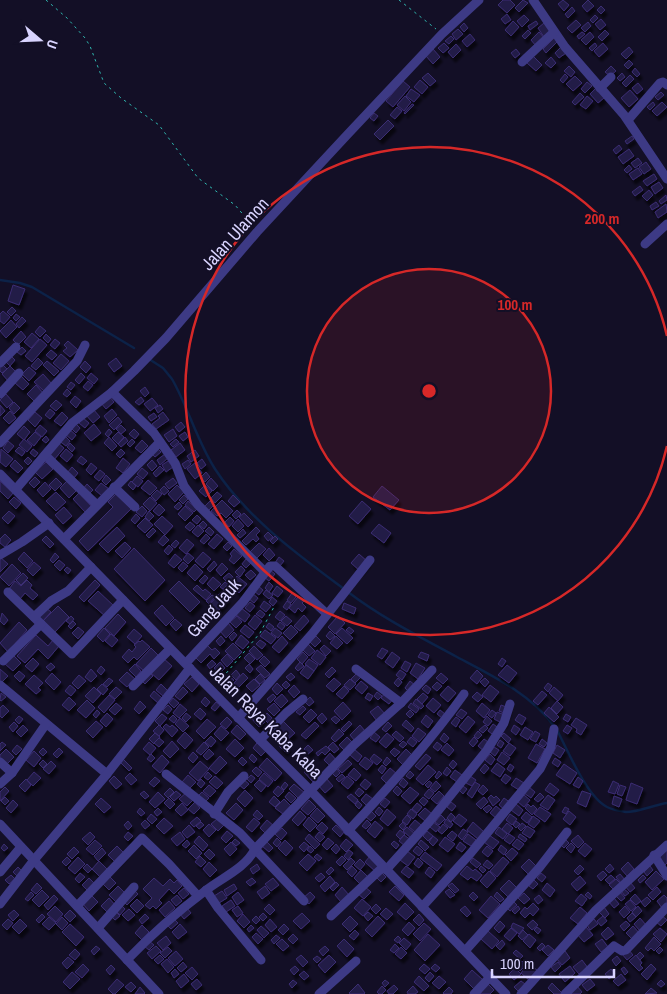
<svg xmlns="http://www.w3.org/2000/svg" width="667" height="994" viewBox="0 0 667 994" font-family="'Archivo Narrow',sans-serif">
<defs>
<filter id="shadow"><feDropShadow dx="2.5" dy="4.5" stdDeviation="1" flood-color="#0009"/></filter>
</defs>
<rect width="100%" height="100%" fill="#130f26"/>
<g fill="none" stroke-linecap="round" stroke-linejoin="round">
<g stroke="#0c2248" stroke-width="2.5">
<polyline points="0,280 20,283 32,287 134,348"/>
<path d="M149,359L163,368L172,379C188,407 197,441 215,469C247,518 297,554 344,589"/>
<path d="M348,592C382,618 420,637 457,657C491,675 531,694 554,726"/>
<path d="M557,730C568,751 587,797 607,807C613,810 619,811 626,812C638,812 654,805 667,803"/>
</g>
</g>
<g fill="#241b47" stroke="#3b2d73" filter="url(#shadow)">
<polygon points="503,0 510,0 515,5 507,13 498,5"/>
<polygon points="523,0 528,3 519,12 515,8"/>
<polygon points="563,0 569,5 564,11 558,4"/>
<polygon points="588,0 594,6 587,12 582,6"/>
<polygon points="601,6 605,10 601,14 597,10"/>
<polygon points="572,7 575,11 568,18 565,14"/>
<polygon points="507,14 511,20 505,24 501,19"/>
<polygon points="524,15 529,20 522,27 517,21"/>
<polygon points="595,15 598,18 593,23 590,20"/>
<polygon points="601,19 606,25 600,30 595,24"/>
<polygon points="576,20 581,25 572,33 567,28"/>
<polygon points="513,21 519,27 511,36 505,30"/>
<polygon points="536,21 538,24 530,30 528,26"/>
<polygon points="588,22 591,26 585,32 581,28"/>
<polygon points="464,23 468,28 464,32 460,27"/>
<polygon points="544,23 551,31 544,37 538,28"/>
<polygon points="458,29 463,34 456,40 452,34"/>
<polygon points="528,30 531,33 525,39 522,36"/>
<polygon points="605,30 609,34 602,41 598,37"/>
<polygon points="539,32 545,39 536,46 531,40"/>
<polygon points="582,32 585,34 579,39 577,36"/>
<polygon points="590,32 594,37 586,45 581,40"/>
<polygon points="470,34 475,40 467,47 462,41"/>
<polygon points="451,36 454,39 449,44 445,41"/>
<polygon points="554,38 558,41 546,53 543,49"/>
<polygon points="444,43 449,48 443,53 438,48"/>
<polygon points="595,43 597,46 592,51 589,48"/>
<polygon points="603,43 608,49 599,57 594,51"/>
<polygon points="456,44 461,50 453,58 448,52"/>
<polygon points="561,47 566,53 559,58 555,53"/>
<polygon points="629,47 633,52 626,59 621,54"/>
<polygon points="433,49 440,57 433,64 426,56"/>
<polygon points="516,49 520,54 515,58 511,53"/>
<polygon points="533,56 542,65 536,71 527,63"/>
<polygon points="551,57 556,63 551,68 545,63"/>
<polygon points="629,60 633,64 628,69 624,65"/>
<polygon points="569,66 575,72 571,77 564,71"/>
<polygon points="611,66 616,71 610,76 605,72"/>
<polygon points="635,68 640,74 637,77 632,72"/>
<polygon points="428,73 436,81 430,86 422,78"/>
<polygon points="622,73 625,77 620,81 617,78"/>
<polygon points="565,74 568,77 563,83 560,80"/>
<polygon points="630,75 634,79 626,87 622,83"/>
<polygon points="575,76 582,83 573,91 566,84"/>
<polygon points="420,80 428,87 422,94 414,87"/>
<polygon points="403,81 410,87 393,107 386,101"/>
<polygon points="587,82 592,86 585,93 581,89"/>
<polygon points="638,83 643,89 637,94 632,88"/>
<polygon points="596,88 604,98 598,103 590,94"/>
<polygon points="411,89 420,95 414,102 406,96"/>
<polygon points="630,90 638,99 629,107 621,98"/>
<polygon points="661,92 664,95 658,100 655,97"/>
<polygon points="580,93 584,97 575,105 572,102"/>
<polygon points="405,96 411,102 404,111 397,105"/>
<polygon points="587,96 593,101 586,109 580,105"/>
<polygon points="653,102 655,105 650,110 647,107"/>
<polygon points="662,102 667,107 657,116 652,111"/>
<polygon points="412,104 414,105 405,114 404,113"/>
<polygon points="397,107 402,111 395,119 390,115"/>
<polygon points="374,113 378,116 374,121 370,118"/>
<polygon points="388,120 394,126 380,140 374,134"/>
<polygon points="632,136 634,139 627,144 625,141"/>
<polygon points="619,145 622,149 616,154 613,150"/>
<polygon points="629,149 634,156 623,164 618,157"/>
<polygon points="638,158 642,163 635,168 631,163"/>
<polygon points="646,162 651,169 644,174 639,167"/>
<polygon points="629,165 632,169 627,173 624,170"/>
<polygon points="638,168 642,174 633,180 629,174"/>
<polygon points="654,174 657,179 647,186 643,181"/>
<polygon points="659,182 663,188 655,194 651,187"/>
<polygon points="640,186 643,190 635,196 632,192"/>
<polygon points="649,190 653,195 647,201 642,196"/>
<polygon points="666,195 667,200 661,204 659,201"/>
<polygon points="656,202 659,206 652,210 650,206"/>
<polygon points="666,204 667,212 658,218 655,212"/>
<polygon points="13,285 25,289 19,305 8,301"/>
<polygon points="12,307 16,311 11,316 7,312"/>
<polygon points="3,311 10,317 4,324 0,321 0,314"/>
<polygon points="16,314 20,317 16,321 13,318"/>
<polygon points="22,317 26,321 19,328 16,324"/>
<polygon points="11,320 17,327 6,338 0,331"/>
<polygon points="40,326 46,331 40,337 35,332"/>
<polygon points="21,331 26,337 18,345 13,340"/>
<polygon points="32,333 39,339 31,348 24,342"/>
<polygon points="46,334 51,339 48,343 43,338"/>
<polygon points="40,339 47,345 32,362 25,356"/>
<polygon points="55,339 60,343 55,349 50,345"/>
<polygon points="68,341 78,350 70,357 63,351 67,348 64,345"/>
<polygon points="22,347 26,351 21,355 17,352"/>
<polygon points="51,350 57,355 52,360 46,355"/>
<polygon points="61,354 69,361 61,370 53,363"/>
<polygon points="11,356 15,360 10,366 5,361"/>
<polygon points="38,358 43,363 36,370 31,366"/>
<polygon points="116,358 122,366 114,372 108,364"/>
<polygon points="47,361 59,371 54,376 43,365"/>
<polygon points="85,361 91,367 86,373 80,367"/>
<polygon points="2,364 7,369 2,373 0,371 0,366"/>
<polygon points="10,366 18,374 9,382 2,374"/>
<polygon points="29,367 36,373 29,381 22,374"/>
<polygon points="81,373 85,377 79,384 75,380"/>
<polygon points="91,373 98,379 94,384 87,378"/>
<polygon points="43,374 52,384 44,391 34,382"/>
<polygon points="21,376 29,384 23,390 15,383"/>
<polygon points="88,381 93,385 88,391 83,387"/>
<polygon points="71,382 75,385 71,390 67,387"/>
<polygon points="36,385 44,394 35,402 27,394"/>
<polygon points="145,387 149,393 145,397 140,391"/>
<polygon points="67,389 71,393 67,397 63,394"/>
<polygon points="6,394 13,402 7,408 0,400"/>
<polygon points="75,396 81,401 76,408 70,402"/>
<polygon points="109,396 114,402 106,409 101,403"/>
<polygon points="141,397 144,401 139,405 135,402"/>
<polygon points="152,398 158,405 150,411 144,404"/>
<polygon points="56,400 62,405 56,411 50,406"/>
<polygon points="14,402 20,408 14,414 9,408"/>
<polygon points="0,405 5,411 0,416"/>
<polygon points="160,405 163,409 158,413 155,408"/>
<polygon points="50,409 55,413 50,419 45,415"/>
<polygon points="93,409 100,417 93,423 86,415"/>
<polygon points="112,409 117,415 109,423 104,416"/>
<polygon points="10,411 16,418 9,424 3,418"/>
<polygon points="35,412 42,418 35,427 28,420"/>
<polygon points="62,412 68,418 61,426 54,421"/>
<polygon points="163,412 169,420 156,429 152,424 160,418 158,416"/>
<polygon points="154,413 157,417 151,421 148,417"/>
<polygon points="118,417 122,422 114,430 109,425"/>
<polygon points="83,418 89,423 85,428 79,423"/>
<polygon points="181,422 185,427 179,432 175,427"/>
<polygon points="75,423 80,428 76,433 71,428"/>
<polygon points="94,424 101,433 91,441 84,433"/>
<polygon points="40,425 47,431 42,437 35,431"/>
<polygon points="121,425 126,430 121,434 116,429"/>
<polygon points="24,426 30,432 24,440 17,434"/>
<polygon points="69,429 76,435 72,440 65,434"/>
<polygon points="109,429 112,432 108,437 105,434"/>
<polygon points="134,429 139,434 135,439 129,434"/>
<polygon points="173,429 177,436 169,442 164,435"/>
<polygon points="35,432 41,437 34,446 27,440"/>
<polygon points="118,432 124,437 118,444 112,438"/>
<polygon points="185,432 188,437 183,441 179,436"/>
<polygon points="63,434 70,441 66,446 58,440"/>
<polygon points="46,436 49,440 46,443 42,440"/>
<polygon points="109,437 117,446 112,451 104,443"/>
<polygon points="125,437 128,441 121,447 118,444"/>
<polygon points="24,439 32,446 27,452 19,445"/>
<polygon points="132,439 135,442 130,447 127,444"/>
<polygon points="176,439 179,442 173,447 170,444"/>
<polygon points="142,440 148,446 141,453 135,448"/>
<polygon points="8,441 14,446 8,453 3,448"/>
<polygon points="58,443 64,448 53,461 47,455"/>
<polygon points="70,443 75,448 72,452 67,447"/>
<polygon points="180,443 185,450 176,457 171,450"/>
<polygon points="19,447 25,452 22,456 15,451"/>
<polygon points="1,449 13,459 6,467 0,462"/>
<polygon points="33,449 38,453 35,457 30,453"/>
<polygon points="66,449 73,455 67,462 60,456"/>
<polygon points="121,449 125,453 120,458 116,454"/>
<polygon points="158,449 161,452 155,457 152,454"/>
<polygon points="195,450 199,456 191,462 187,456"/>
<polygon points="165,454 168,458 160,465 157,460"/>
<polygon points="81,456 87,461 83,465 77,461"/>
<polygon points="28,457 32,461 28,465 24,461"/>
<polygon points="123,458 130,464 123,473 116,468"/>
<polygon points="202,459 206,465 201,469 197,463"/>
<polygon points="15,460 23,468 18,473 10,466"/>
<polygon points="152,460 157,466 152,471 147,465"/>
<polygon points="188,460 191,464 185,469 182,464"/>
<polygon points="168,461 173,467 166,472 162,465"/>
<polygon points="46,462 53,469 42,479 35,472"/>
<polygon points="91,463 97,468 91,475 86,470"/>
<polygon points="195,463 202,473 195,479 187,469"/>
<polygon points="160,466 164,470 156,477 153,473"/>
<polygon points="72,467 78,473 73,479 67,473"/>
<polygon points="142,468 148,473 143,479 137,474"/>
<polygon points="100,470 105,474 99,481 94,477"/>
<polygon points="206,472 210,477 205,482 200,478"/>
<polygon points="106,475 111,480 106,485 102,481"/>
<polygon points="137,476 143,481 138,487 132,482"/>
<polygon points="35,477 40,482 34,488 29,483"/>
<polygon points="56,478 62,484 55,491 49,485"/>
<polygon points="173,478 177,483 169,489 165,484"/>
<polygon points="211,478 218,486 213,491 206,484"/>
<polygon points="148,480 157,488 150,495 141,488"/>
<polygon points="0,481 13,493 8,499 0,491"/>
<polygon points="67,481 76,491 69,498 60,488"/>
<polygon points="131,481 136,486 133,490 128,485"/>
<polygon points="45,482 51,489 43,497 37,490"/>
<polygon points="101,483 109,489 102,496 95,490"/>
<polygon points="87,484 93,490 88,495 82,490"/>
<polygon points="177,485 184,492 175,502 168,494"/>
<polygon points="205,485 212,491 206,497 199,491"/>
<polygon points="164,486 169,491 164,495 160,490"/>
<polygon points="382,486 399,500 390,510 373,497"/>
<polygon points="157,490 162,494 156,501 151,496"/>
<polygon points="56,492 66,502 56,511 46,501"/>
<polygon points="217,492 222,496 215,503 211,498"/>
<polygon points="79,493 91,506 85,512 73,499"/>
<polygon points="116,494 131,509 88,551 79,541 113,507 108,502"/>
<polygon points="184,495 188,499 183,504 179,500"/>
<polygon points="233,495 240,502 234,507 228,501"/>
<polygon points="14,497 21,503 16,509 9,502"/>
<polygon points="150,497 157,503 150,511 143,504"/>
<polygon points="222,500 233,511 226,518 221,513 217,516 211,511"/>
<polygon points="188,501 197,509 194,512 185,505"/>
<polygon points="210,501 214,505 208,511 204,507"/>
<polygon points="362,501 371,509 358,524 349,516"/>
<polygon points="179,502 182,506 178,510 174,507"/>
<polygon points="159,504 165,510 159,516 153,511"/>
<polygon points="142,506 147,511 142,517 136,512"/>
<polygon points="185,506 193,513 185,521 178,514"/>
<polygon points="64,507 72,516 63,524 55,515"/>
<polygon points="237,510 241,514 236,519 232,515"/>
<polygon points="9,511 15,516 8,524 2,518"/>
<polygon points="149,511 154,516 149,521 145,517"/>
<polygon points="244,513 253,522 248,527 239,517"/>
<polygon points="136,514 140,518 135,524 131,520"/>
<polygon points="197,515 201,519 197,524 192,520"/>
<polygon points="162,516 173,526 165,535 154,524"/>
<polygon points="230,517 234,521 229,527 225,522"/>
<polygon points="145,518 153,525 145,533 137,526"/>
<polygon points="238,519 244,526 238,532 232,526"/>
<polygon points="203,521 207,525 204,529 199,525"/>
<polygon points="190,522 195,526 190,531 185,527"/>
<polygon points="379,524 391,533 384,543 371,533"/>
<polygon points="198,525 204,531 198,537 192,532"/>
<polygon points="117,527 125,536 108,553 99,544"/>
<polygon points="209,527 214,532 211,536 205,531"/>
<polygon points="256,527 260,531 256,535 259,539 256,542 253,539 246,545 242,541"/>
<polygon points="153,528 156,531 149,538 146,535"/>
<polygon points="243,529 246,533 240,538 237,535"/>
<polygon points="268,532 273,537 268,541 264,536"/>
<polygon points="5,534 11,540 5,547 0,543 0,539"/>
<polygon points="206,534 210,538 204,544 200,541"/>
<polygon points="217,534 223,539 214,549 208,544"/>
<polygon points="164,535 169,540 163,546 158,542"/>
<polygon points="46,536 54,544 50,548 42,540"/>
<polygon points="275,536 278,539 273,544 270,541"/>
<polygon points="187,539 194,545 186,554 179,548"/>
<polygon points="176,540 179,543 175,548 171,545"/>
<polygon points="125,542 131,548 122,558 115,551"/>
<polygon points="228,542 232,546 227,551 223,547"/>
<polygon points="259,543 266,549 257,558 250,552"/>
<polygon points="169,545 173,549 168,555 164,551"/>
<polygon points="134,548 165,580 145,601 114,569"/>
<polygon points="269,548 275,555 269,561 263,555"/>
<polygon points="234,549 242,556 234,564 229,560 232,556 230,554"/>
<polygon points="24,552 33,561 27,568 18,559"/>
<polygon points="203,552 211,559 203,568 195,561"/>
<polygon points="55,553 59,557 53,563 50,560"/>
<polygon points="188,553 194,558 188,564 183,559"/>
<polygon points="175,554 182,560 174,568 168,563"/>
<polygon points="359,554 368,562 360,571 351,563"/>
<polygon points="0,557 8,564 0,572"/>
<polygon points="279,557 284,561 279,567 275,563"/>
<polygon points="246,559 251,563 246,568 242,564"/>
<polygon points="59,560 65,565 60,571 54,565"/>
<polygon points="214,561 217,565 210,572 207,569"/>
<polygon points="34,562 41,568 33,576 27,570"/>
<polygon points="183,562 188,566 182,572 178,568"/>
<polygon points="222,563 228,569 221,576 216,570"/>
<polygon points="12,564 21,573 9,586 0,577"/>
<polygon points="195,564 203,572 195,581 187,573"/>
<polygon points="241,566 245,570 240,577 235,572"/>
<polygon points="67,567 71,570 68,574 64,570"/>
<polygon points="251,570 256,575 250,580 245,575"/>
<polygon points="270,570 275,574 269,581 264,577"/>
<polygon points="23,573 28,578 21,585 16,580"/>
<polygon points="229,573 234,578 229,584 223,578"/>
<polygon points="205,575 208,578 203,584 199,581"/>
<polygon points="237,576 247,584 239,593 230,584"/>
<polygon points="213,577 221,584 214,591 207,584"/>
<polygon points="27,580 32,585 30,588 38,595 33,600 25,593 20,599 9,589 15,581 21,586"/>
<polygon points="95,580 100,585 84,602 79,597"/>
<polygon points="179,581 200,602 190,612 169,591"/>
<polygon points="225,582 228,584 223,589 220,587"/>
<polygon points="269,582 273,586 269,592 265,588"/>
<polygon points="228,584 233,589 228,594 223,590"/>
<polygon points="197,585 203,591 205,589 211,594 206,600 193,589"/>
<polygon points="258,586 263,590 259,595 254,591"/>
<polygon points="277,586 283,591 278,597 272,593"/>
<polygon points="266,590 273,595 269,599 263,594"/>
<polygon points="98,591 114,606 105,616 88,601"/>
<polygon points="221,592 228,599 217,612 209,605"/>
<polygon points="252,593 258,598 254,603 248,598"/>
<polygon points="292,593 296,597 291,603 287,600"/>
<polygon points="212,595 215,597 209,604 206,601"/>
<polygon points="272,597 277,601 273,606 269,602"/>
<polygon points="298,597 304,601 302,603 306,607 302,612 298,608 295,613 289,608"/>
<polygon points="264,601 271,606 266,612 260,607"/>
<polygon points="287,601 291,604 287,610 283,607"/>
<polygon points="250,602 255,606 250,612 245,608"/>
<polygon points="344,603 356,608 354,614 342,609"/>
<polygon points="162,605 174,618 166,626 154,613"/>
<polygon points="58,606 69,617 55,632 43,621"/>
<polygon points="45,607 51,612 42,622 36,616"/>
<polygon points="240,607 250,615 245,622 235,614"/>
<polygon points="260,610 265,614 262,618 256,614"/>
<polygon points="280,611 285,615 280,621 275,617"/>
<polygon points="2,613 8,620 4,625 0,621"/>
<polygon points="118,614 126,622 114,636 105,628"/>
<polygon points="255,615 262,621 255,630 248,624"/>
<polygon points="304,615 309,621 300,631 294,626"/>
<polygon points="71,616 74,619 70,624 66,621"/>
<polygon points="237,616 242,622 236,628 230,622"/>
<polygon points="286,616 292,621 287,626 281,621"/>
<polygon points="338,616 345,623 335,634 328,627"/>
<polygon points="175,619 182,625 176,631 170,624"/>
<polygon points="73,621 76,624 71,629 68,626"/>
<polygon points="19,622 27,630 8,652 0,643"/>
<polygon points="280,622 285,626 282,630 277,626"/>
<polygon points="228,623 234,630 226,638 220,631"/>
<polygon points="269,623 274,627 271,631 266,627"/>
<polygon points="245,625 254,632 249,638 240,631"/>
<polygon points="291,625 298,632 290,640 283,633"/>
<polygon points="78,627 84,632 78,639 72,633"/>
<polygon points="349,627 354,631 351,634 346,630"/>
<polygon points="104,628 110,634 103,642 97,636"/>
<polygon points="275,628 282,633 278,638 271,633"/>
<polygon points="342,628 353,638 347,644 336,634"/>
<polygon points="134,629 142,636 135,644 127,637"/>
<polygon points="265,630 276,638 271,644 260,636"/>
<polygon points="330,631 335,636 330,640 326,636"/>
<polygon points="234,632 237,635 232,641 229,637"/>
<polygon points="111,634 118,640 112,647 105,641"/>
<polygon points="36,635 48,646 53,640 59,646 48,659 38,649 25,663 17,656"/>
<polygon points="241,635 249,642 243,649 235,643"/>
<polygon points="221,636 225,641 220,646 216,641"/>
<polygon points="282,636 288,643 279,653 272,647"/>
<polygon points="316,636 321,641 315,647 310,642"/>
<polygon points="336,636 343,643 337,649 330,643"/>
<polygon points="142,640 150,647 137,660 134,657 128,663 122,657 129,649 132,652 136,647 134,645 139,641 140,642"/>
<polygon points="260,640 266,644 262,649 256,644"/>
<polygon points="233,643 242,652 234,660 225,651"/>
<polygon points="307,643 315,651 309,656 302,649"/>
<polygon points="207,645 212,650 215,648 220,653 214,659 210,654 201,663 195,657"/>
<polygon points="324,645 331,651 326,656 320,649"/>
<polygon points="254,646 263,655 257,660 249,651"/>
<polygon points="151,648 158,655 144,671 136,664"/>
<polygon points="382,648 388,651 382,659 377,656"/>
<polygon points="317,650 326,657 320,665 311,658"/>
<polygon points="303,652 308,657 302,664 297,659"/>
<polygon points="392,652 400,658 393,668 385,662"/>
<polygon points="421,652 429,655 427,661 418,657"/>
<polygon points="249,653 255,659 250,664 244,658"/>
<polygon points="227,654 233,661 227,667 221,660"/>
<polygon points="13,655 21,663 13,671 5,664"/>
<polygon points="264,656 270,662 265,667 259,661"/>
<polygon points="33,658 39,664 32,672 25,666"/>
<polygon points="163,658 172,666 159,680 150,672"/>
<polygon points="502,658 506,661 502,667 498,664"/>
<polygon points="309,659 318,665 314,671 305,664"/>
<polygon points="212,660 216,664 210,669 207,665"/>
<polygon points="405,661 411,664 407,672 401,668"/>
<polygon points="220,662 225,668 219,674 214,668"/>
<polygon points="300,662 304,666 298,671 295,668"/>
<polygon points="51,663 55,667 50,671 46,667"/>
<polygon points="416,663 425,668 418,679 410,673"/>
<polygon points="135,664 141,671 136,677 129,670"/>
<polygon points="249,664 253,669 250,673 245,668"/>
<polygon points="261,665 270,674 265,678 256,669"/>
<polygon points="306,665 314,671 308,679 300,673"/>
<polygon points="507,665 517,673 509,683 498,675"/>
<polygon points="101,666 105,670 101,675 97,671"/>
<polygon points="332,667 336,671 329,678 325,674"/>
<polygon points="0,669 8,676 0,684"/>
<polygon points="91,669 97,676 91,682 85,677"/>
<polygon points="236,670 240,675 236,680 231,675"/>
<polygon points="400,670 406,674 402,680 396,675"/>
<polygon points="477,670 483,676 477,684 470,678"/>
<polygon points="19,671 25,676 20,682 14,676"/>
<polygon points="148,671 153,676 145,684 140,679"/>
<polygon points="127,672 135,679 127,687 119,680"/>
<polygon points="52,673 61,682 54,690 45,681"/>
<polygon points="243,673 248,678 238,688 234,683"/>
<polygon points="291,673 295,677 290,681 286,677"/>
<polygon points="357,673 361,677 355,683 351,679"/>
<polygon points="441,673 448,679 443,684 436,678"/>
<polygon points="260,674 265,680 260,684 255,679"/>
<polygon points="34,675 43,683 38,688 41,690 36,694 25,684"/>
<polygon points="79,675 86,681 78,689 72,683"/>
<polygon points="229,676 234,680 225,689 221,684"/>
<polygon points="192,677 199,684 192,692 184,684"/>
<polygon points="109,678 113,681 107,687 103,684"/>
<polygon points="334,678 341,684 333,692 326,686"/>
<polygon points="398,678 402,682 398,687 394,683"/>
<polygon points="485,678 489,682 485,687 480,682"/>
<polygon points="254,679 260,685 252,692 246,686"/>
<polygon points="350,679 356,684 350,690 344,685"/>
<polygon points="286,681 290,685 286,689 282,685"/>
<polygon points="361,681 368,687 362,694 355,688"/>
<polygon points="410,681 416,686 410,693 405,688"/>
<polygon points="437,682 442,686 437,691 432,687"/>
<polygon points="277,683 283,689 277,695 272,689"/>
<polygon points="548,683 552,686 548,692 544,688"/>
<polygon points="102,684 108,689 103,695 97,689"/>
<polygon points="161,684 168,691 163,696 156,690"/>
<polygon points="70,685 76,690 71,696 65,691"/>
<polygon points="294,685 300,692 294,698 288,691"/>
<polygon points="426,685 431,689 428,694 422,689"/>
<polygon points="490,685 499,692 491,702 482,695"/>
<polygon points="344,686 349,691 342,699 336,694"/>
<polygon points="448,686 456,693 448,702 440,695"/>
<polygon points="94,687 101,694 93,703 85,696"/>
<polygon points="116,687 122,692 115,699 109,694"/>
<polygon points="183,687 188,692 180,700 175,696"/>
<polygon points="554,687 563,695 558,701 549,693"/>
<polygon points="154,691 162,698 158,703 150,696"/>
<polygon points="542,691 547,695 538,705 533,701"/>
<polygon points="377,692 382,696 378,700 374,696"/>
<polygon points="477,692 483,697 478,702 472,697"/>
<polygon points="1,693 6,697 1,701 0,700"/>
<polygon points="368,693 373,696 370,701 365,698"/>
<polygon points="385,693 393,699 389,704 381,698"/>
<polygon points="423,693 428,697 422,704 417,699"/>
<polygon points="273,694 276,697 270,703 267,699"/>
<polygon points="282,694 288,701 281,708 274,701"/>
<polygon points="109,695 115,700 104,713 98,707"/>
<polygon points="69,697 76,704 69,711 62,705"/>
<polygon points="205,697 210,702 206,707 201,702"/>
<polygon points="310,697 314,702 309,706 305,702"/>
<polygon points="173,698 179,703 174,708 169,703"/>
<polygon points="433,698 441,705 434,713 426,706"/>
<polygon points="416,699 424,706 421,709 413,703"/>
<polygon points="87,700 95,708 86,718 77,710"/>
<polygon points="140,701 146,707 139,714 134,709"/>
<polygon points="557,701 563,707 557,714 551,708"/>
<polygon points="216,702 220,705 215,711 211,708"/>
<polygon points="343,702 351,711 342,720 334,711"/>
<polygon points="116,703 122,708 115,715 109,710"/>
<polygon points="274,703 280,710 274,716 267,709"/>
<polygon points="411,703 419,709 416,713 408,707"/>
<polygon points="482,703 490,710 484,718 476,711"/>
<polygon points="180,704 187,710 179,718 173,713"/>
<polygon points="3,705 9,711 2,718 0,716 0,708"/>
<polygon points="168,705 172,709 168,714 163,710"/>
<polygon points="501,705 509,708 507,714 499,711"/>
<polygon points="303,706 306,709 300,715 296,712"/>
<polygon points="378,706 385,714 377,721 370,712"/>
<polygon points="549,707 559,717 554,722 544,713"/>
<polygon points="200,708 206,714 201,720 194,714"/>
<polygon points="311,709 317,715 309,723 303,717"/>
<polygon points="461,709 467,713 462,719 456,715"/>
<polygon points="97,710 100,713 96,718 93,715"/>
<polygon points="410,710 414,714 410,718 406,714"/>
<polygon points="440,710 445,714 442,718 437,714"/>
<polygon points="492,710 496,713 492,718 488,715"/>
<polygon points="497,712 507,716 504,724 494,719"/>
<polygon points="107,713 113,719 106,727 100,721"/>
<polygon points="186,713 191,717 186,722 182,718"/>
<polygon points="267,713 272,718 268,723 263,718"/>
<polygon points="322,713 327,719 322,724 317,718"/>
<polygon points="162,714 167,718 160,726 155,721"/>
<polygon points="257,714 265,722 259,727 252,719"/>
<polygon points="519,714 526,718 522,725 515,720"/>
<polygon points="566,714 571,717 568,722 563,719"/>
<polygon points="173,715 177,719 174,723 169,719"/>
<polygon points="426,715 433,721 428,728 421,722"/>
<polygon points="19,716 23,719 19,724 15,720"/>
<polygon points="335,716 340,720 336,724 331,719"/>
<polygon points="468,716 475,722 466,733 459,727"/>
<polygon points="487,716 492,721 488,726 483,722"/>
<polygon points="227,717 232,722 226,729 220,724"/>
<polygon points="456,717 460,720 456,727 451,723"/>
<polygon points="180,718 189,726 183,732 175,724"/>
<polygon points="576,718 587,725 581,735 576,732 577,729 571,725"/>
<polygon points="207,719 216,727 204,739 196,731"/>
<polygon points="406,720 414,728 411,732 402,725"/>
<polygon points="96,721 103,727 93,738 86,731"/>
<polygon points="283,721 295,733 287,740 276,728"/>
<polygon points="349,721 352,724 344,732 341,729"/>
<polygon points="14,722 18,726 13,732 9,727"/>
<polygon points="315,722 319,726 306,739 301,735"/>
<polygon points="388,722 392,726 386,732 382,729"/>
<polygon points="166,724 170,727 172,725 178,730 172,737 163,727"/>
<polygon points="493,724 500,729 495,736 488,731"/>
<polygon points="23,725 28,730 21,737 16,732"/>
<polygon points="159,725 164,730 159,736 153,731"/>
<polygon points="237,725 246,734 240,740 231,732"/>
<polygon points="360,725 365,731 355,741 350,735"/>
<polygon points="485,725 488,728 483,733 479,730"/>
<polygon points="514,725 520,729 516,735 511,731"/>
<polygon points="567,725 572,728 568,734 563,731"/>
<polygon points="221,726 229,733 221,741 214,734"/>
<polygon points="525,727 533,732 528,740 520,735"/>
<polygon points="418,728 426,734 419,742 412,736"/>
<polygon points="339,729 344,734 335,742 331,738"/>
<polygon points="396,731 404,738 400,742 392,735"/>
<polygon points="478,731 482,735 478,739 474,736"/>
<polygon points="535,731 540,734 536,742 530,739"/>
<polygon points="185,732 193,740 185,749 177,741"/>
<polygon points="374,732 380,737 376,742 370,738"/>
<polygon points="155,733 160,737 154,744 149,739"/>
<polygon points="387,733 394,739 386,748 379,742"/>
<polygon points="444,733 449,738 445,743 440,739"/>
<polygon points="504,733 511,739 508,743 501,736"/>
<polygon points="211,736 216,741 211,747 205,742"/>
<polygon points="347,737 353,743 345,751 339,745"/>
<polygon points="411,737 417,742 413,747 407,742"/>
<polygon points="474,737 478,741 473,747 469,743"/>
<polygon points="159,738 164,742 159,747 154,743"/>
<polygon points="235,739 244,748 235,757 226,749"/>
<polygon points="484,739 491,744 485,752 478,746"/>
<polygon points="542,739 547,743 544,747 539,744"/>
<polygon points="500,740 504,743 501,748 497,745"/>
<polygon points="172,741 179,749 170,758 163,751"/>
<polygon points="403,741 407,744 403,748 399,745"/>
<polygon points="2,742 6,745 0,751 0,744"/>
<polygon points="149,742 156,748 150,755 143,749"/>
<polygon points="204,742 209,747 201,755 196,751"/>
<polygon points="283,742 289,748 285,752 279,746"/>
<polygon points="333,742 339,749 334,753 328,747"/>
<polygon points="437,742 442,746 438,751 433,747"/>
<polygon points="257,743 266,751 261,756 253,748"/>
<polygon points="447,743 454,750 449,756 441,750"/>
<polygon points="509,743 516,748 510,756 503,751"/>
<polygon points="536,744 545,749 537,763 528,758"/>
<polygon points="17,745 22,749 16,755 12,751"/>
<polygon points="308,745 313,750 308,754 304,749"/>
<polygon points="557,745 565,750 560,758 553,753"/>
<polygon points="326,746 330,750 325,755 322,752 318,756 316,753"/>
<polygon points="494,747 499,750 495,756 490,752"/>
<polygon points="43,748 47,752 43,756 39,752"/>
<polygon points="59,748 63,752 57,758 53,754"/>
<polygon points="394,748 400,752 395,757 390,752"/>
<polygon points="6,749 14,757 6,765 0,759 0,755"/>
<polygon points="209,749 214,754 207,760 203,756"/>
<polygon points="354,749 362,756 358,762 350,755"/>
<polygon points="406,749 412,755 403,765 397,759"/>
<polygon points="34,751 41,758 34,767 26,760"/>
<polygon points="193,752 198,757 193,763 188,758"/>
<polygon points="502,752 510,758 504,765 497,760"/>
<polygon points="330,753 337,761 331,767 324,760"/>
<polygon points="151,754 155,758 151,762 147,759"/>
<polygon points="252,754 257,759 254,763 249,758"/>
<polygon points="374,754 382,760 377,765 370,759"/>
<polygon points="426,754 431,758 420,770 415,766"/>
<polygon points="490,754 495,759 491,765 485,760"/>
<polygon points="162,755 169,762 160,773 152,766"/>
<polygon points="220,756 227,763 216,774 209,768"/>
<polygon points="242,757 247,762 243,766 238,761"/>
<polygon points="365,757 373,763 367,770 359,764"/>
<polygon points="387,757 391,761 386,766 383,763"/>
<polygon points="267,758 282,773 275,781 259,767"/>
<polygon points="555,758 561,762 558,767 552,763"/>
<polygon points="123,759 132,768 129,771 120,762"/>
<polygon points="43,760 47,764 43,768 39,764"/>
<polygon points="348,760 352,764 342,773 338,769"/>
<polygon points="453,760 457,764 453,769 449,765"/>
<polygon points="51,761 56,766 49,774 43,769"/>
<polygon points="200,761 209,769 198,781 189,773"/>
<polygon points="497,763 505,769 500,777 491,771"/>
<polygon points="485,764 489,768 484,774 480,770"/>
<polygon points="510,764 514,767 511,772 507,769"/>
<polygon points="564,764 577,773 570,784 556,775"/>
<polygon points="382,765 386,768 382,774 378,770"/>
<polygon points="428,765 436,772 423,785 416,779"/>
<polygon points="256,767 262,772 258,777 252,771"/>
<polygon points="309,767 318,777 313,782 304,772"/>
<polygon points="447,767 451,771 447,776 443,773"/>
<polygon points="354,768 361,775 356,781 348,775"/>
<polygon points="390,768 397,774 388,785 381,778"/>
<polygon points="337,769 340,773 336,777 332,773"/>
<polygon points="455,770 462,775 457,782 450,777"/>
<polygon points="410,771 414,775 410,779 406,776"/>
<polygon points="439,771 442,774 437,779 435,777"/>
<polygon points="34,772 41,778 33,786 27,780"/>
<polygon points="208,772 212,776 208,780 204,777"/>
<polygon points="130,773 137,780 131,785 125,778"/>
<polygon points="264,773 273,781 268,787 259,779"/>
<polygon points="342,774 345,777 339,782 336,779"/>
<polygon points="505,774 511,778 506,784 501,780"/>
<polygon points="188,775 196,782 189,789 182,782"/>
<polygon points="251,775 255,778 251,783 247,779"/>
<polygon points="114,776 122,784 116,789 109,781"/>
<polygon points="215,776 223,783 217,789 209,782"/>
<polygon points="347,776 354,782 348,789 341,783"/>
<polygon points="470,776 476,780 472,786 466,783"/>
<polygon points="155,777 160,781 154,787 149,783"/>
<polygon points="578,777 583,781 579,788 573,785"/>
<polygon points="326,778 333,786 325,793 318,785"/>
<polygon points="403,778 408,783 404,788 399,784"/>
<polygon points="516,778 524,783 519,790 511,785"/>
<polygon points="26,779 31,785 25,792 19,786"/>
<polygon points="201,779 205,783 201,788 197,784"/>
<polygon points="243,779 249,784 244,789 238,784"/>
<polygon points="365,779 371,784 366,790 360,785"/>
<polygon points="259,780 266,786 261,792 254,785"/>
<polygon points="429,781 432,783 428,788 425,785"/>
<polygon points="436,781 441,786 435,792 430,788"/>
<polygon points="613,781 619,784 615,794 608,792"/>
<polygon points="285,782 288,785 284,790 281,787"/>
<polygon points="475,782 480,785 472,798 467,794"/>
<polygon points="550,783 559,790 554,796 545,790"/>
<polygon points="631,783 643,788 637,804 626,800"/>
<polygon points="294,784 305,793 299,799 289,789"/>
<polygon points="209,785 216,791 210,797 203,791"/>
<polygon points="483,785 488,790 483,795 478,791"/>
<polygon points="620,785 626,787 622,796 617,794"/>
<polygon points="278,786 284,791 278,797 273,792"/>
<polygon points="397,786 402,791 398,796 393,791"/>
<polygon points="463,786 467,789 463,794 459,790"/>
<polygon points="5,787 9,791 0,801 0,792"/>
<polygon points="410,787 419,794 410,804 401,796"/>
<polygon points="529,787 535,792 531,798 524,793"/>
<polygon points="170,788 174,792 168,798 164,794"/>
<polygon points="359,788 364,792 359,797 355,793"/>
<polygon points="429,789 434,793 429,799 424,795"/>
<polygon points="245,790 253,798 245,807 237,799"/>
<polygon points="144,791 149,796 145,799 140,794"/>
<polygon points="176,791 181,795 174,801 170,797"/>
<polygon points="439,791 444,796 437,804 431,799"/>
<polygon points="582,791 591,794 586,807 577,803"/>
<polygon points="158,792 165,799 155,808 149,802"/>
<polygon points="187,792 194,799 187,806 179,799"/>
<polygon points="202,792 209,798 205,802 198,796"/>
<polygon points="289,792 296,798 291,803 285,797"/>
<polygon points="540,793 544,797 538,802 534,799"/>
<polygon points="351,794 358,800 355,804 347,797"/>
<polygon points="366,794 373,799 367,806 361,800"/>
<polygon points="491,795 494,798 496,796 500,800 493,806 488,798"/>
<polygon points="524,795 530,800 524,807 518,802"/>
<polygon points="548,795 555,800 548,810 540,805"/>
<polygon points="274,796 280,802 275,807 269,802"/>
<polygon points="614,796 622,799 619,807 612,804"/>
<polygon points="5,797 9,801 5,805 1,801"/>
<polygon points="423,797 428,801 424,806 419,801"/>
<polygon points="484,797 488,802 481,809 476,804"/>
<polygon points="101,798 111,807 104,813 95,804"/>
<polygon points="169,798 175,804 170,809 164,803"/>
<polygon points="385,798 390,802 385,808 380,804"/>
<polygon points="504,798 511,803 505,810 499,805"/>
<polygon points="284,799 291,806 283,814 275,808"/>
<polygon points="13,800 18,805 11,813 6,808"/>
<polygon points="309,800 316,807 308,815 301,809"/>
<polygon points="358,801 362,805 359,809 355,805"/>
<polygon points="195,802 200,808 194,814 188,809"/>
<polygon points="451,802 456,806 452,811 447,807"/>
<polygon points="182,803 188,810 181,816 175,810"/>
<polygon points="236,803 243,810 234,820 226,813"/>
<polygon points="417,803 422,807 417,813 412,809"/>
<polygon points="516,804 523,810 519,816 511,810"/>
<polygon points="528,804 531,807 533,805 537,809 532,815 525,808"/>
<polygon points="489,805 492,808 487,813 483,809"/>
<polygon points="496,806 502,811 496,818 490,813"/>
<polygon points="379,807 383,811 379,816 375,812"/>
<polygon points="540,807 551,814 545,822 534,814"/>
<polygon points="565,807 569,809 566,814 562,812"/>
<polygon points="140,808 145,813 141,816 137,812"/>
<polygon points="158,808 162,812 157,816 154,812"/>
<polygon points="317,808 325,816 318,823 310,816"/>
<polygon points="425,808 432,814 425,821 418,815"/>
<polygon points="387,809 396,817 388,826 380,819"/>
<polygon points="411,809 417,814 413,819 407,814"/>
<polygon points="257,810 263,816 259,820 253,815"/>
<polygon points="300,811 306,817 298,826 292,820"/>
<polygon points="371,811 376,816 371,821 366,817"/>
<polygon points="569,811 576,817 570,825 563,819"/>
<polygon points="526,812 532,817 527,823 521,818"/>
<polygon points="451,813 455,817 451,822 447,818"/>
<polygon points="151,814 157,819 152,824 147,819"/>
<polygon points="459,814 467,820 461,827 453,821"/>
<polygon points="510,814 517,819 512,825 506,820"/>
<polygon points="407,815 411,819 407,825 402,821"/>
<polygon points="441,815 445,819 439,825 435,822"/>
<polygon points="533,816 540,821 534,828 528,824"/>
<polygon points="197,817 201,821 194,827 190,823"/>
<polygon points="309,817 317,825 310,832 303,825"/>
<polygon points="164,818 173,826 164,834 156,826"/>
<polygon points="254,818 260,823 252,832 246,827"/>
<polygon points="217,819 224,825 218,831 211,824"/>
<polygon points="446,819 453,824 450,828 444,823"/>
<polygon points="145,820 150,825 145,829 141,824"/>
<polygon points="267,820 274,826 266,834 260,828"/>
<polygon points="367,820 371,824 366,829 362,826"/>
<polygon points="415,820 421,825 415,832 409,827"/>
<polygon points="128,821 132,826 128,830 124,825"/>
<polygon points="375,821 383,828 375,838 367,831"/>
<polygon points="516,821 520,824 516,828 513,825"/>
<polygon points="201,822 204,825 199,829 196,826"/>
<polygon points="322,822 328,828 323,834 316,828"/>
<polygon points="403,822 406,826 403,830 399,826"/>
<polygon points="433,822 440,827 436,832 430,827"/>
<polygon points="473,822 484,832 478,839 467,830"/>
<polygon points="507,823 513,828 508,834 502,829"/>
<polygon points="522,823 526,826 521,831 518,828"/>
<polygon points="209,824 216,830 209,837 203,830"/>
<polygon points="443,824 448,828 442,834 438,831"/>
<polygon points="189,825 195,832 187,838 182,832"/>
<polygon points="336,825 344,832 340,837 332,829"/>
<polygon points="527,826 535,831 530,838 522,833"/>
<polygon points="407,827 415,834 411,838 403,831"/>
<polygon points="499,827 507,834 503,839 495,833"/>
<polygon points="282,828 287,833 281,840 275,834"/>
<polygon points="463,829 468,832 462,840 458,836"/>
<polygon points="400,830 405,834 400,839 396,835"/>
<polygon points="227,831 233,836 226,843 221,838"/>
<polygon points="427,831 433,836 428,841 423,836"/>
<polygon points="452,831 457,835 453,841 447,836"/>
<polygon points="90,832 95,837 88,845 82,839"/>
<polygon points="128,832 133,836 128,841 124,837"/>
<polygon points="180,832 185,839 177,846 171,839"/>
<polygon points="319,832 325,837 320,842 315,837"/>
<polygon points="309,834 320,844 315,849 305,839"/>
<polygon points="468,834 476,840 471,846 463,841"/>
<polygon points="509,834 515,838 510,844 504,840"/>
<polygon points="520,834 527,839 525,842 518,837"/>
<polygon points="404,835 411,840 405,846 399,841"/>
<polygon points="489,835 499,842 493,849 484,842"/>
<polygon points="578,835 584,842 578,848 571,841"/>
<polygon points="199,836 208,845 203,851 194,842"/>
<polygon points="433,836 438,840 433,846 429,842"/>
<polygon points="445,837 455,844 448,852 439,845"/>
<polygon points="277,838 281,842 277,847 273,843"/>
<polygon points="328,838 334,843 327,850 322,845"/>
<polygon points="235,839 240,843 236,846 232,842"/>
<polygon points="346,839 353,845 346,852 340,846"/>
<polygon points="517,839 524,844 519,850 512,845"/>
<polygon points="565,839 569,843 564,848 560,844"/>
<polygon points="95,840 102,846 93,855 86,849"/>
<polygon points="187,840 190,844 186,848 182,845"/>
<polygon points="285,840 293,848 286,856 278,848"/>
<polygon points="421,840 429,847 425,851 418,844"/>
<polygon points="266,841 273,848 269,852 262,846"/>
<polygon points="394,841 399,845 396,849 391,844"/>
<polygon points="231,842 237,849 230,856 224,849"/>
<polygon points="304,842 309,846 304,852 299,847"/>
<polygon points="460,842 466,847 462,852 456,848"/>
<polygon points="571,843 575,847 571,853 566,848"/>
<polygon points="585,843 592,849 585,857 578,851"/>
<polygon points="4,844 8,848 4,851 1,848"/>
<polygon points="336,844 340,849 336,854 331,849"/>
<polygon points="194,845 202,853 196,859 188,851"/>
<polygon points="501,845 507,850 504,855 498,850"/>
<polygon points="117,846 125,854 116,863 108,855"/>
<polygon points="310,846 314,850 311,853 307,850"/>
<polygon points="417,846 423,851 419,856 413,851"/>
<polygon points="487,846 493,851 488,857 482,852"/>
<polygon points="74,847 79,852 72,859 67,854"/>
<polygon points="102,848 106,853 98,861 94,856"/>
<polygon points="512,848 518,853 511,861 505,855"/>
<polygon points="209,849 215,855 210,860 204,854"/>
<polygon points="349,850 353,853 348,860 344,856"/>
<polygon points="667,850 667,863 665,865 659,858"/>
<polygon points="407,851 415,857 408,866 400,860"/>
<polygon points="425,852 442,865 437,871 420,858"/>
<polygon points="308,854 316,861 307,871 299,863"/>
<polygon points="317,854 322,858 319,861 314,857"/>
<polygon points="200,856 206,862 201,867 195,862"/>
<polygon points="342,856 346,860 340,866 336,862"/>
<polygon points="370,856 381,867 376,872 365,862"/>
<polygon points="67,857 71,861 66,866 62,862"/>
<polygon points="78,857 85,864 75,874 68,868"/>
<polygon points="503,857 509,862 497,877 490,871"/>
<polygon points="351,858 355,862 347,870 343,866"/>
<polygon points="418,858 423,863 419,868 414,864"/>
<polygon points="473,858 481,864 477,868 470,862"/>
<polygon points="360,859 365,864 360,870 354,865"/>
<polygon points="529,859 537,867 529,875 521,867"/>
<polygon points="487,860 493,865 489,869 483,865"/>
<polygon points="99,861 107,869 100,877 92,869"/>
<polygon points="209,862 217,870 210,877 203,869"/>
<polygon points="628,862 634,869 627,876 621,869"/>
<polygon points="87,864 92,869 88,873 83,868"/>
<polygon points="257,864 260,869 253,874 250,869"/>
<polygon points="610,864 614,869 609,873 605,869"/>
<polygon points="580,865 584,869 578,875 574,871"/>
<polygon points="352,866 357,871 352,877 347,872"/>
<polygon points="406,866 414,872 409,878 401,872"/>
<polygon points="467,866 473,871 475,869 482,875 477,881 471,877 468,880 460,874"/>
<polygon points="481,866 486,870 483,873 479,869"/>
<polygon points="650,866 653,870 647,876 644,872"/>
<polygon points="18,867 23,872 18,877 13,872"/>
<polygon points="331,867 334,870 329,875 326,872"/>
<polygon points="429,867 435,872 431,878 425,873"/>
<polygon points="361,870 368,877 361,885 354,878"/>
<polygon points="489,871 496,878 487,888 480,881"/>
<polygon points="603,871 607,875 601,881 597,876"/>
<polygon points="656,871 664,879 652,890 645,882"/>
<polygon points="80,873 85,877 79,883 75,879"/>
<polygon points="321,873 325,877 319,882 315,878"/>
<polygon points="382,873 386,877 381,882 377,878"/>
<polygon points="541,873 546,877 542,882 537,878"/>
<polygon points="620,874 625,880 621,883 616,877"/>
<polygon points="11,875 15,879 9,884 5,880"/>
<polygon points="108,875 116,883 109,890 101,882"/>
<polygon points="611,875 615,879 609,884 605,880"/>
<polygon points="643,875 646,878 640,883 638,880"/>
<polygon points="330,876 335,882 325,892 320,886"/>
<polygon points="580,876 586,883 577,891 571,884"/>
<polygon points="89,878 94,883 87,890 82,885"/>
<polygon points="154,878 163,886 170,879 174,883 177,880 182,886 174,894 169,889 159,900 162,903 156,909 153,906 150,909 145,905 152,898 143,889"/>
<polygon points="252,878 256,882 250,886 246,882"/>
<polygon points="273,878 279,885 271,891 265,884"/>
<polygon points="616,879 620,883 613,889 609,885"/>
<polygon points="509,880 517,888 508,897 500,889"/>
<polygon points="534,880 538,884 533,889 529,886"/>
<polygon points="336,882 339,885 333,891 330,888"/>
<polygon points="630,882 635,888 630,892 625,886"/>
<polygon points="37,883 42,888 36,894 31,890"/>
<polygon points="452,883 459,890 455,893 448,886"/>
<polygon points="547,883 555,890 550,897 542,890"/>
<polygon points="234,884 237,889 227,896 224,890"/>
<polygon points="118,886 126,894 117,903 109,895"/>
<polygon points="265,886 270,893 262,899 257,892"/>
<polygon points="364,886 371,892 364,899 357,893"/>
<polygon points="395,886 404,895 399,901 389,892"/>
<polygon points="342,887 349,895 341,902 335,895"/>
<polygon points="657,887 661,892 653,900 648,895"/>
<polygon points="184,888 189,894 183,899 178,893"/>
<polygon points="449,889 455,895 450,898 445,892"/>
<polygon points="624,889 629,893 625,896 621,891"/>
<polygon points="42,890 49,897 39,907 32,900"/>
<polygon points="134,890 138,894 127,905 123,901"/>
<polygon points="222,891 227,898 219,903 214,896"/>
<polygon points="31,892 34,895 28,901 25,899"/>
<polygon points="238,892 244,900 237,905 232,897"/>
<polygon points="310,892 315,897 309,904 303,898"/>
<polygon points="473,892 478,897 474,901 469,896"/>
<polygon points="497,892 504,899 500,902 494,896"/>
<polygon points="588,892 592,896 590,899 585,895"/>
<polygon points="620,892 625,898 621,901 616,896"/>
<polygon points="524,893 530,899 524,904 518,898"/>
<polygon points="581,894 587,899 582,906 575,901"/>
<polygon points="635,894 641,901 636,905 630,899"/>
<polygon points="54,895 58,899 48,910 44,905"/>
<polygon points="177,895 182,901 176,906 171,900"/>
<polygon points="539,895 543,900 538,904 534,899"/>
<polygon points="664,895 667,898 667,904 662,908 657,901"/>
<polygon points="92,896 98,902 89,911 83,904"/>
<polygon points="491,896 500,904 488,918 479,910"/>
<polygon points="647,897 651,901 645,907 641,902"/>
<polygon points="109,898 115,905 108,913 101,906"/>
<polygon points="614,898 619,904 614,908 609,902"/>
<polygon points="137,899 144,906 137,913 130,906"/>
<polygon points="362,899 371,907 363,916 354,908"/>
<polygon points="231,900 235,906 226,912 222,906"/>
<polygon points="630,900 636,907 631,911 625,904"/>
<polygon points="169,901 175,908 165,917 159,910"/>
<polygon points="514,902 517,905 510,911 507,908"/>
<polygon points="405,903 414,912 406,920 397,912"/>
<polygon points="533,903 539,909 533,916 530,913 525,918 520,913 525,907 527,909"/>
<polygon points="269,904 275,910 270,915 264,909"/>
<polygon points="376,904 381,909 376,914 371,909"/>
<polygon points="121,905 125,909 120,915 115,910"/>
<polygon points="55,906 63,914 56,922 47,914"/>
<polygon points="238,906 243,913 237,917 232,910"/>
<polygon points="465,906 471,913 467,917 460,910"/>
<polygon points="518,906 520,909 515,914 512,911"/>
<polygon points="625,906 630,912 624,918 619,912"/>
<polygon points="638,906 642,911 636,917 632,912"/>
<polygon points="580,907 587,913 578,924 570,918"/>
<polygon points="604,907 609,914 605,918 599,912"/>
<polygon points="187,908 191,913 184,919 180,914"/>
<polygon points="386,908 393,914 387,920 380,914"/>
<polygon points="129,909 135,915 128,921 122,915"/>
<polygon points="14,910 19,915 13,921 8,915"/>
<polygon points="70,910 76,916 70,922 64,916"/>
<polygon points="116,912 120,916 115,920 112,917"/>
<polygon points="368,912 373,916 368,921 364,916"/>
<polygon points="263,913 267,917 263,921 259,917"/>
<polygon points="302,913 310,921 301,929 293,921"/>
<polygon points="632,913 636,917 630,922 627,918"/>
<polygon points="42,914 45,917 39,923 36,920"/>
<polygon points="145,914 149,918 142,924 139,920"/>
<polygon points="243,914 250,922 244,928 237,921"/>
<polygon points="419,914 424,920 419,926 413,920"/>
<polygon points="661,915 667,920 661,926 655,921"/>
<polygon points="256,916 260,920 256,924 252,920"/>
<polygon points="350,916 358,924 350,932 342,924"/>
<polygon points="378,916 385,923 372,937 365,930"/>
<polygon points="603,916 607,921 601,926 597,921"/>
<polygon points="49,917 56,923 49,930 42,924"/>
<polygon points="62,917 68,923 62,930 56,924"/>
<polygon points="640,918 646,925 640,931 634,924"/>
<polygon points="8,919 13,923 7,930 2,925"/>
<polygon points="20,919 27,926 19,934 12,927"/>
<polygon points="270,919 277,927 271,932 265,925"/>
<polygon points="594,919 598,924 590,930 587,925"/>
<polygon points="175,920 178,923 171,929 168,926"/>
<polygon points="533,920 538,925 532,930 527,925"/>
<polygon points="500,921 505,926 499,933 494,928"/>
<polygon points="626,921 630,925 624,931 620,926"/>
<polygon points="409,922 415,928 408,936 402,930"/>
<polygon points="424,923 431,929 420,941 413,934"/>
<polygon points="513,923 524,928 519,934 511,927"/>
<polygon points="70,924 84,937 76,946 62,932"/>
<polygon points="180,924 187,932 178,939 172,932"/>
<polygon points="284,924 289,929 283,935 278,930"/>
<polygon points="142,925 149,932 142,940 135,933"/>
<polygon points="251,925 254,928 249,932 247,929"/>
<polygon points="261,926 269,933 264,938 257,930"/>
<polygon points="633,926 640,934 633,940 626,933"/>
<polygon points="537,927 541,930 538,934 534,930"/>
<polygon points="586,927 593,935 584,942 577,934"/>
<polygon points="608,927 614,934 606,940 601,934"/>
<polygon points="511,928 517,933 510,941 504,936"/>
<polygon points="660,928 667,934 661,942 653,934"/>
<polygon points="355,930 359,934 354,940 349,936"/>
<polygon points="523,930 528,935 522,940 518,936"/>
<polygon points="488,931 499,941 492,949 481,939"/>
<polygon points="256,933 263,939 258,944 252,937"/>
<polygon points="293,934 298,939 293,944 288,939"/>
<polygon points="428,934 440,945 425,961 414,950"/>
<polygon points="529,934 536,940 530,948 523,941"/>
<polygon points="276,935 280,938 274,944 271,940"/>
<polygon points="166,936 171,943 163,950 157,943"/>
<polygon points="398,936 401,939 398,943 394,940"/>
<polygon points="654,937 661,944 654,951 651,948 648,951 645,948"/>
<polygon points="404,938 411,944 406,950 399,943"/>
<polygon points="282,939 289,946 283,951 276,944"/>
<polygon points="344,939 354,949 347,957 337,946"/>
<polygon points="602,939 608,947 601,952 595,944"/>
<polygon points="502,940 505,944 500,950 496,946"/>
<polygon points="149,941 154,945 149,950 144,946"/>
<polygon points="542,943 545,946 540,951 537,948"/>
<polygon points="395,944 399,948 394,953 390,950"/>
<polygon points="548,945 554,950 548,956 542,950"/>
<polygon points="96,946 100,949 94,955 91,951"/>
<polygon points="156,946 161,951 152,959 147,953"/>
<polygon points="325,946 329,950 323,956 319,951"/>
<polygon points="168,947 172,951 165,958 160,953"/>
<polygon points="401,947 407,953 401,959 395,954"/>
<polygon points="660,947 663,950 659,954 656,951"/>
<polygon points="75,949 80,954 75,960 69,955"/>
<polygon points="628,949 633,955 627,960 622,954"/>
<polygon points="516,950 523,956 520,959 513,953"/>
<polygon points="176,951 183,959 175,966 168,958"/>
<polygon points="565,951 570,958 562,965 556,958"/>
<polygon points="640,952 644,956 640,960 636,956"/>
<polygon points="160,955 164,959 158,964 154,960"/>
<polygon points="301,955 308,962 303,967 296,959"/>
<polygon points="329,955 336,962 325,973 318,965"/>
<polygon points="636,955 642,963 640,965 643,968 639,971 629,961"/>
<polygon points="317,956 321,959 317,963 313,959"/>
<polygon points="617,956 621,961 616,966 612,960"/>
<polygon points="68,957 74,962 67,969 62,963"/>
<polygon points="167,959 174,967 168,973 161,964"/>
<polygon points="582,960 588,968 579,974 573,967"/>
<polygon points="522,961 526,965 520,971 516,967"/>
<polygon points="183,962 187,967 181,972 177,968"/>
<polygon points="558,962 561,966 555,972 551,967"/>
<polygon points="529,963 538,971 529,980 521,973"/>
<polygon points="83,964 89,970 82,978 75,972"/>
<polygon points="424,964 430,969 425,974 419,969"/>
<polygon points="435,964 440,968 436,972 431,968"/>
<polygon points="651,964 656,969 647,980 641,974"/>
<polygon points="111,965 115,969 110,975 106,970"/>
<polygon points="295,966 299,970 294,975 290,970"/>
<polygon points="570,966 575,973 565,982 559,974"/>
<polygon points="192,967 198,974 192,980 185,973"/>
<polygon points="624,967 628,972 625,975 621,969"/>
<polygon points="515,968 521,974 514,980 509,974"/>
<polygon points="175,969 179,974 174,978 171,973"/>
<polygon points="611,969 615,974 609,979 605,974"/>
<polygon points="472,970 483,980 474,989 464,979"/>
<polygon points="304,971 309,976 304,980 299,975"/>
<polygon points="72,972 80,979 70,989 63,982"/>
<polygon points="430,972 434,976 429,982 425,978"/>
<polygon points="184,974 189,981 181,988 176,981"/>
<polygon points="621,974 626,980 618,986 613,981"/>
<polygon points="419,976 429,986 424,991 414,982"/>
<polygon points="439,976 446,982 439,989 432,983"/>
<polygon points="117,979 124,985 115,994 113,994 108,989"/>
<polygon points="197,979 202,985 196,990 191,984"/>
<polygon points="590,979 595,985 587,991 582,985"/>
<polygon points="293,980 297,983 292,988 289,984"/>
<polygon points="385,980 389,983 385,987 382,983"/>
<polygon points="661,980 665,984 661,987 657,984"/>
<polygon points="521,981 525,984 518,991 514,987"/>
<polygon points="131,982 136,987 131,992 125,987"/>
<polygon points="487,983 494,990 490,994 480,994"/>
<polygon points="552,983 563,994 554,994 548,988"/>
<polygon points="358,984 365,993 364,994 350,994 349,993"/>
<polygon points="394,985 398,989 393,994 389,994 387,991"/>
<polygon points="382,986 386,990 382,994 379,994 377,992"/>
<polygon points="413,986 418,992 415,994 408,994 407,992"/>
<polygon points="577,986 582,992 580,994 572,994 570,992"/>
<polygon points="140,987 145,993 144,994 135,994"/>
<polygon points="449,987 453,991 451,994 444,994 443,993"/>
<polygon points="651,988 657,993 645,994"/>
</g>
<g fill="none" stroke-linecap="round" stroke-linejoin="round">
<g stroke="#2fb8b0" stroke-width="1" stroke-dasharray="2.5 4" stroke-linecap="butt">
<polyline points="46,0 67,18 85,38 90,46 104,83 121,98 159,125 198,178 235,205 252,225"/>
<polyline points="399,0 436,29"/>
<polyline points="218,683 260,633 275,605"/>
</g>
<g stroke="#3d3a85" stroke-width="9">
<polyline points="533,0 565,47 624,115 667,179"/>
<polyline points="522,62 554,32"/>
<polyline points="600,88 611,77"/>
<polyline points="628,120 660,83 663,82 667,85"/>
<polyline points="645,244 667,224"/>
<polyline points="0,363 16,347"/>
<polyline points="112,392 154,433 175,463 184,486 198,505 265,572"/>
<polyline points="0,394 19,373"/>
<polyline points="0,443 77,361 85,345"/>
<polyline points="45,455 97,505"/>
<polyline points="0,474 260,740 311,791 506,994"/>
<polyline points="114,487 135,507"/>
<polyline points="16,489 72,423 112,392 134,371 166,338 257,232 347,135 442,34 479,0"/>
<polyline points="64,539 160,442"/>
<polyline points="0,555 22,542 49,523"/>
<polyline points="8,592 72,654 123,600"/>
<polyline points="34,617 51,601 68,591 91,567"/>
<polyline points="3,661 41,624"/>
<polyline points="186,663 243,602 270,566 275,566 327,614"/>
<polyline points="356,669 401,703"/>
<polyline points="0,685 107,774"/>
<polyline points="133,686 170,649"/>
<polyline points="238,718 312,634 370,560"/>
<polyline points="260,740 286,713 303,699"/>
<polyline points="0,762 12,773"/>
<polyline points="166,774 240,833 304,901"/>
<polyline points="0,784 12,773 46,724"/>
<polyline points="214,814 228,792 244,776"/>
<polyline points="0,824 159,994"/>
<path d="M348,831C389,787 429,743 464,694"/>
<polyline points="654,855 667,876"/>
<polyline points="386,870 430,821 487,750 504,723 510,704"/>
<polyline points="0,872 21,847"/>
<polyline points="206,890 218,908 261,960"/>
<polyline points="0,904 34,860 107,774 190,668"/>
<polyline points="77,906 142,838 169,864 198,896"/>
<polyline points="422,907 470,854 540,769 551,747 554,729"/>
<polyline points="331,916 383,867"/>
<polyline points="98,928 134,887"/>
<polyline points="465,951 539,868 567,832"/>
<path d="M127,960C151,935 177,912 205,891C221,878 245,869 255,849L354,745L401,703L432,670"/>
<polyline points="319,994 356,961"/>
<polyline points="474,994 490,977"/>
<polyline points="521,994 596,910 667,845"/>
<polyline points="565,994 614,946 622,951 626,950 667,907"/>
</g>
</g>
<circle cx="429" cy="391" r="122" fill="#d62828" fill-opacity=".12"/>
<g fill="none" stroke="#d62828" stroke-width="2.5">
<circle cx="429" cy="391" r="122"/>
<path d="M667 446A244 244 0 1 1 667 336"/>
</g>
<g text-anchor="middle" stroke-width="4" stroke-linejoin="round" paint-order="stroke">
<g font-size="18" fill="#d9d4ff" stroke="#130f26">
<text transform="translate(235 234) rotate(-48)" y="6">Jalan Ulamon</text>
<text transform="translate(214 608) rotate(-49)" y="6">Gang Jauk</text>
<text transform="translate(266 722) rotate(45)" y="6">Jalan Raya Kaba Kaba</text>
</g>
</g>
<circle cx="429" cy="391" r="8" fill="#d62828" stroke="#130f26" stroke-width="2.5"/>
<g font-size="15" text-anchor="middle" font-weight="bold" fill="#d62828" stroke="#130f26" stroke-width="4" stroke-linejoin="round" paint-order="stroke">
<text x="602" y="224">200 m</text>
<text x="515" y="310">100 m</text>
</g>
<g transform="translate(40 40) rotate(109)" stroke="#130f26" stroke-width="4" paint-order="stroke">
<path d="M0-4L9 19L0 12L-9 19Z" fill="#d9d4ff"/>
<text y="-8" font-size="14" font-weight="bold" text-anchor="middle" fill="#d9d4ff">U</text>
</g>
<path d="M492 969v8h122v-8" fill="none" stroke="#d9d4ff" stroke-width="2.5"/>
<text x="500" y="969" font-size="15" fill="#d9d4ff" stroke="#130f26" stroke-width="4" paint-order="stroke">100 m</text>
</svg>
